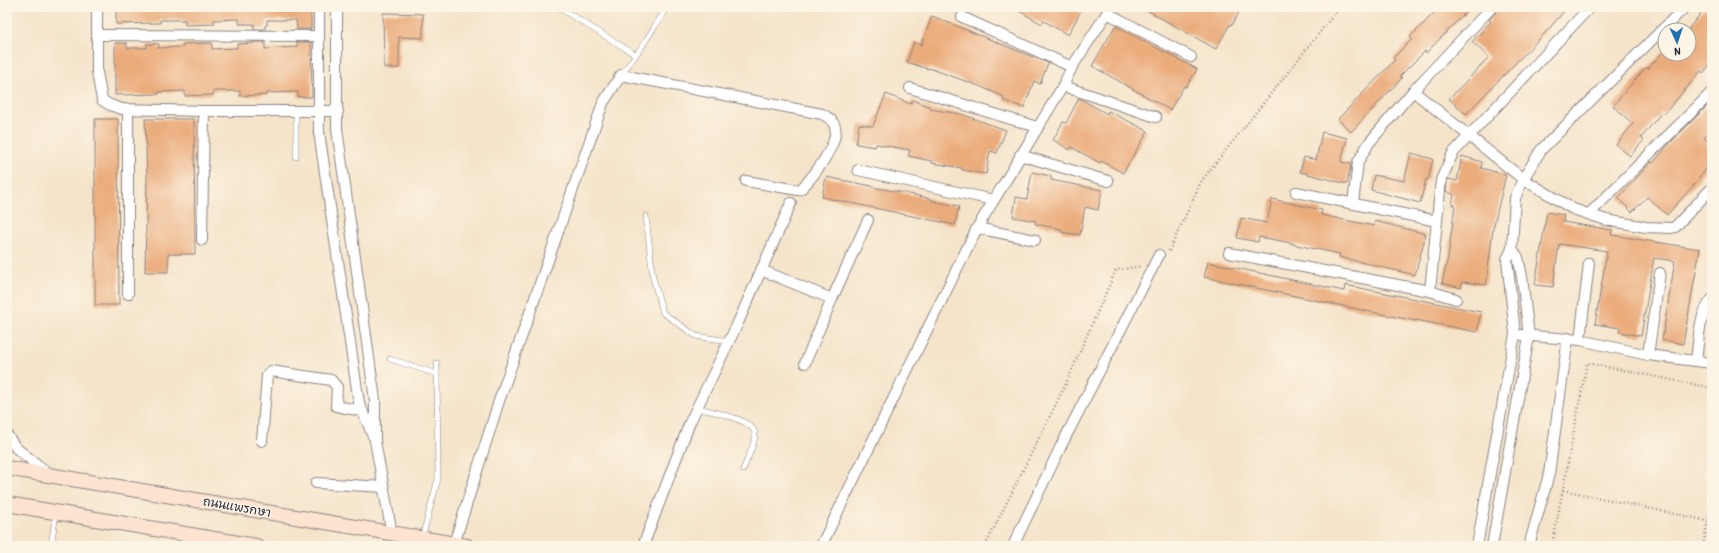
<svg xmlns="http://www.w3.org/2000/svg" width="1719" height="553" viewBox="0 0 1719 553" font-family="'Patrick Hand','Playpen Sans Thai',sans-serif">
<rect width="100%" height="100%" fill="#fcf5e5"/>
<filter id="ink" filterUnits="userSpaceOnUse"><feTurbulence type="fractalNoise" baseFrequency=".025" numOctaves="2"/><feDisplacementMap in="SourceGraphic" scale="8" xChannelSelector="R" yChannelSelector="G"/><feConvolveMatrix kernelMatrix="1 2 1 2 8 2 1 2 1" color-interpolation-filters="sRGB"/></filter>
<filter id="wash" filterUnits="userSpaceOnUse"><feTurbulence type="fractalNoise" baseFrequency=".012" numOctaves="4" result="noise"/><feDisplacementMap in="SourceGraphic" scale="16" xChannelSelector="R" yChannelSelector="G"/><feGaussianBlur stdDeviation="0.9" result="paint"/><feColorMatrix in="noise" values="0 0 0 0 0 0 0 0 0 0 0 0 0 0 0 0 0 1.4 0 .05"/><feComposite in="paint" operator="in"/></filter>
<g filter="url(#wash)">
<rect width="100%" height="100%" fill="#f5e4ca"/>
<g id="blocks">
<g fill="#ebac7b">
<polygon points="116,7 311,7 311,29 297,29 296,20 267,20 267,25 265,26 265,29 254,29 254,24 239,24 239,19 214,20 214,24 185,25 185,20 160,20 160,23 116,24"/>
<polygon points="1012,7 1083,7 1068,35 1044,21 1042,24"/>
<polygon points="1141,7 1242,7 1232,25 1230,24 1216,49"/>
<polygon points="1440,7 1471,7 1426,53 1425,51 1400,76 1402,78 1351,132 1338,119 1395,60 1393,58 1412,39 1410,37"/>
<polygon points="1501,7 1568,7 1545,33 1466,114 1449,99 1489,57 1472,42 1491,21 1489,20"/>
<polygon points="1705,8 1712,13 1712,62 1703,73 1701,71 1664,114 1662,112 1641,138 1644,140 1630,156 1616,145 1633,124 1613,106 1646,67 1648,69 1665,49 1665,54 1689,54 1689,28"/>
<polygon points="383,13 423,14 423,38 399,37 399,68 384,68"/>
<polygon points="932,16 1048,63 1040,84 1034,81 1024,108 1003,100 1004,97 979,86 929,68 928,69 907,62 914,42 921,45"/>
<polygon points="1115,26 1197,69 1186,87 1184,86 1170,110 1092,66"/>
<polygon points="254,42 265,42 265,49 297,47 297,42 311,42 312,97 298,97 298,92 267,93 268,95 240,96 240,91 213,91 213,95 185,96 185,91 159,92 159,94 115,95 115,43 127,43 127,48 147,48 147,44 159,44 158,48 183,47 183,44 212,43 212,49 237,48 237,44 254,43"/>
<polygon points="886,94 911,104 912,100 931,107 930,109 961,114 1006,130 997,153 990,151 986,174 962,170 962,168 932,163 932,161 908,156 910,150 876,144 875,147 856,144 859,124 873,126"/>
<polygon points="1079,98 1107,114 1108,111 1148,131 1123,173 1101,161 1100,163 1071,147 1070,150 1053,140 1063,122 1066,123"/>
<polygon points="1712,101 1712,129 1704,138 1712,145 1712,163 1699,177 1700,178 1667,215 1647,197 1632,212 1618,198 1651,162 1653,163 1670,143"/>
<polygon points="95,119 118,119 119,305 95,305"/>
<polygon points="145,119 194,119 195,254 168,254 168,272 145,272 147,177"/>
<polygon points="1322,132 1347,138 1341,162 1351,164 1347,184 1300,172 1304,157 1316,160"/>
<polygon points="1411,153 1433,159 1428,180 1426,179 1420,203 1371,190 1374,175 1404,181"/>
<polygon points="1462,156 1482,162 1481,168 1506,175 1493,229 1486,285 1462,282 1461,288 1442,283 1448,258 1455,205 1452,205 1454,195 1446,191 1447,182 1448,179 1457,181"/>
<polygon points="1032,172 1051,176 1051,180 1102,190 1098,210 1085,207 1080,235 1061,232 1062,229 1035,224 1036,221 1013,217 1016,197 1027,199"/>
<polygon points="826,177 872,186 872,187 900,192 932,199 932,201 959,206 955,225 822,197"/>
<polygon points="1272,199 1322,210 1321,215 1374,226 1375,221 1426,234 1415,275 1339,257 1340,254 1292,244 1292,243 1259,237 1258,242 1237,238 1241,218 1267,223"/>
<polygon points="1547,212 1564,215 1563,222 1612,230 1611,235 1700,249 1683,344 1662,340 1675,261 1654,258 1641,336 1619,332 1620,328 1595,324 1607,251 1559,244 1553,287 1535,285"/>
<polygon points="1208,262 1344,291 1345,285 1481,312 1477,332 1416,320 1416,321 1386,315 1204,277"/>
</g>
</g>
</g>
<g filter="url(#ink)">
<use href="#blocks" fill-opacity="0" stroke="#8c8382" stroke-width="1"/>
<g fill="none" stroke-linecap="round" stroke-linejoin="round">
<g stroke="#8c8382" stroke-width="6">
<g id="service">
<polyline points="558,7 636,55"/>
<polyline points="621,75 643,45 667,7"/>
<polyline points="296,157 296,111"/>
<polyline points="646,216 653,278 663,313 696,336 729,341"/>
<polyline points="390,359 437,374"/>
<path d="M698,408C711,412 758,419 755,437C753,448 747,459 743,470"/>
<polyline points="422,538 438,479 437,363"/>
<polyline points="51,546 56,513"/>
<polyline points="190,546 194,537"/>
</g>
</g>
<g stroke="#8c8382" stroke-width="12">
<g id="minor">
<polyline points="97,7 97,72 102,100 110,105 122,109 204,111 338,111"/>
<polyline points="319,7 319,132 359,403 373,436"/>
<polyline points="337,7 337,129 375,400 375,441 392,534"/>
<polyline points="1107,13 1191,57"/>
<polyline points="962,17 1072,67"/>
<polyline points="97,35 319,36"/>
<polyline points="1063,86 1156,117"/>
<polyline points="910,88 1037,127"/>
<polyline points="1413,91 1523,179 1573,209 1606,220 1646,227 1671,228 1675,227 1712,188"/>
<polyline points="128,109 128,294"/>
<polyline points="1020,155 1108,181"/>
<polyline points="858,170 993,200"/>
<polyline points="1296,192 1437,221"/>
<polyline points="1353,203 1358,162 1369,143 1413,91 1492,7"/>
<polyline points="1589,214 1712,92"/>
<polyline points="977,228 1035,240"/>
<polyline points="202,240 204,111"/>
<polyline points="1229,253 1430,291 1441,180 1453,153 1590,7"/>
<polyline points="761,270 832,299 868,220"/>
<polyline points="1430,291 1456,299"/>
<polyline points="1522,335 1580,340 1648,355 1712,363"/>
<polyline points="1580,340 1589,263"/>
<polyline points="1648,355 1660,273"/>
<path d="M1696,361C1699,340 1698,316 1712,299"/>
<polyline points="805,363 832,299"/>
<polyline points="7,435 16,448 49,474"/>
<polyline points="262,441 267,375 271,371 331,380 337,387 336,406 362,411"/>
<polyline points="316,483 384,487"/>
<path d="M454,544L499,401L603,103L621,75L822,114C828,117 833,120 835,127C839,144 813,177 801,189L798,190L746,181"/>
<polyline points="643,546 690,422 737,325 791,203"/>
<polyline points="821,546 977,228 1063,86 1072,67 1111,7"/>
<polyline points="1013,546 1061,446 1159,255"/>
<polyline points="1477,546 1515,334 1507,259 1512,249 1515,198 1523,179 1541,150 1685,7"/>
<polyline points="1492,546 1529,336 1522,277 1518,257 1512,249"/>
<polyline points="1529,546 1549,474 1568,338"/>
</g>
</g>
<g stroke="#8c8382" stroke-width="16">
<g id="secondary">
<polyline points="7,468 467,546"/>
<polyline points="7,504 256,546"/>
</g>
</g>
<g stroke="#8c8382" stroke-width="2.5" stroke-dasharray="1 3" stroke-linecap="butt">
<polyline points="1169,251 1202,180 1340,7"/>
<polyline points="1563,490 1708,521"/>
<polyline points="985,546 1063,390 1116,270 1142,266"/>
<polyline points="1552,546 1587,363 1712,388"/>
<polyline points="1703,546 1712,500"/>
</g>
<use href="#service" stroke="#fff" stroke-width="5"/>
<use href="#minor" stroke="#fff" stroke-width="10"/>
<use href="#secondary" stroke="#fde4d1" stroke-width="14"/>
</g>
</g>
<g text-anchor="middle" stroke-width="3" stroke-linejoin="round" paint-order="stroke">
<g font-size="12" fill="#22223b" stroke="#fcf5e5">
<text transform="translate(237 507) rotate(10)" y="4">ถนนแพรกษา</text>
</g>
</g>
<rect width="1719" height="553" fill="none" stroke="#fcf5e5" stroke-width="24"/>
<g transform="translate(1677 42) rotate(177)"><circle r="19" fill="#fcf5e5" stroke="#a5a1a1"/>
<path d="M0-3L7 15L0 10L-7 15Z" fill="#1f6fb2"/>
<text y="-6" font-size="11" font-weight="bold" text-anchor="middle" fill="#22223b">N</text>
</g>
</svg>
